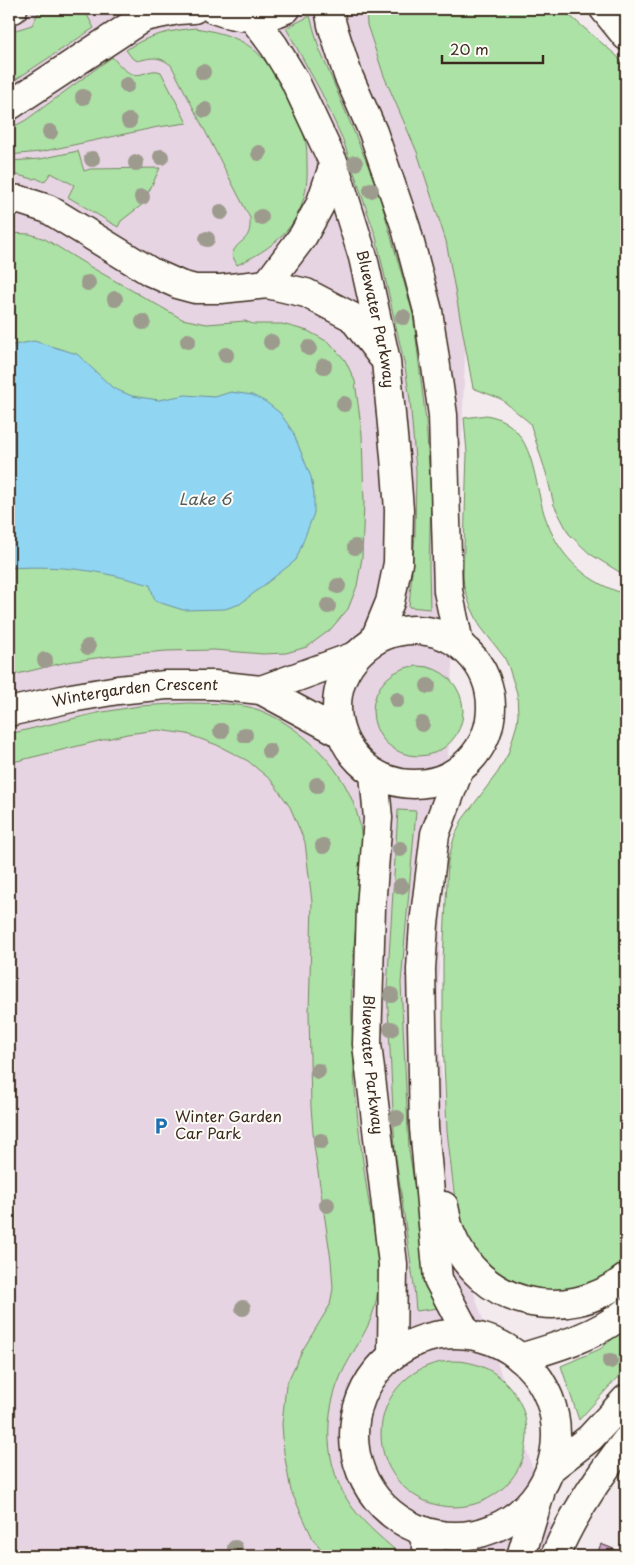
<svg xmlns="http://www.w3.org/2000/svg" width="635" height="1565" viewBox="0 0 635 1565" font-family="'Playpen Sans',sans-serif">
<defs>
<filter id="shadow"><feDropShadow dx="5.5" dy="3" stdDeviation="0" flood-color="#0004"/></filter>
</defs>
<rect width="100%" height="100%" fill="#f3eaee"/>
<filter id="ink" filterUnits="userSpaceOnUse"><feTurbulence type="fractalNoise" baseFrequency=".02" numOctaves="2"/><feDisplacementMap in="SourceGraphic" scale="10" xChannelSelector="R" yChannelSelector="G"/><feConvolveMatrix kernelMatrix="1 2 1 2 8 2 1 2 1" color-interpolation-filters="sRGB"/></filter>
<g filter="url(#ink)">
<polygon fill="#e7d4e3" points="9,9 501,9 470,242 437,1021 457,1242 562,1556 9,1556"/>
<g fill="#ace2a5" stroke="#748662">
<polygon points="60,9 84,9 94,28 9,84 9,32 32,25 38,13"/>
<polygon points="366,9 562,9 617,56 626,68 626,574 621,573 590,554 569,534 554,505 547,476 530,423 501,399 473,388 446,241 417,152 384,76 367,25"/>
<polygon points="310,16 319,48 377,187 413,314 426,421 431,496 429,566 430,609 409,607 415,535 416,471 410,400 405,367 376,237 343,140 321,92 286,28"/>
<path d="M195,28C254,37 268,56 291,108C295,117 301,127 304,136C307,144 307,154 307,163C310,216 283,244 237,265L232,255C237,238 252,244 250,218L171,65C159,56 152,57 138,61L132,58L126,50C147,35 169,31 195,28Z"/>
<path d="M112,57C117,62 123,70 130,73C141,79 150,67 161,72L187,123L158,127L40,152L9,155V129L26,120Z"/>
<polygon points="78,151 84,171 90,169 160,168 143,204 121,221 118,227 68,197 74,185 51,173 44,182 36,178 33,179 9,173 9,161 40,159"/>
<polygon points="9,233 30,234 45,239 89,266 182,319 207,324 245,321 253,324 282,324 308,331 330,343 345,360 355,381 362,434 364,502 362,558 357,586 348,609 330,630 307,647 286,653 263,654 214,650 166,651 111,656 67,662 9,676"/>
<path d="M487,415C538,425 532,485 547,522C561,559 589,584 626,594V1267L591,1290L528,1292L483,1267L457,1219L447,1131L443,1039V960L448,861L454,838L462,820L498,772L508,754L517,724L518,715L517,693L508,665L504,657L480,626L470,605L464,587L463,577L467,453L464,418Z"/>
<circle cx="418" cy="711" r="45"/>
<path d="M189,703C212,704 238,702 259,710C308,729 354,778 361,832C363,848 361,866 360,882C357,912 354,942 352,972C350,1005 353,1039 354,1072C356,1113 362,1156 368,1197C373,1226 380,1256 378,1286C376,1321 359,1340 344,1369C322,1412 323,1467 352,1507C366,1526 385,1541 402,1556H327L313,1539L291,1491L284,1453L282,1424L286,1385L302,1351L330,1305L333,1288L331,1260L314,1145L311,1107L309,1013L312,902L305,842L290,807L272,781L248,761L217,745L187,734L158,730L127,734L9,763V734L97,713L139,706Z"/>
<polygon points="398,810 416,811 401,983 409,1150 429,1278 439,1308 416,1311 414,1286 395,1151 387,989"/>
<polygon points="626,1328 626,1368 579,1420 561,1366 600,1349"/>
<circle cx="454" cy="1434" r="73"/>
</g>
<path fill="#90d5f2" stroke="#6e919d" d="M34,341L77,354L113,388L132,396L159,400L185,395L215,397L231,392L252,395L266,402L280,413L293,432L311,477L314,494V513L296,560L240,604L225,609L183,610L155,601L150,585C99,570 62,565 9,568V346Z"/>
<polygon fill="#cba2c9" stroke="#3b2a1e" filter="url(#shadow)" points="601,1544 626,1554 626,1556 596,1556"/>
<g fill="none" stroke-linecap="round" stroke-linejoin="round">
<g stroke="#3b2a1e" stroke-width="31">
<g id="minor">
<path d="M213,9C238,18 261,21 286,9"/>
<polyline points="329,9 332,25 348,75 373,132 406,228 428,311 443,415 448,591 459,643"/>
<polyline points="604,9 626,36"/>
<polyline points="9,10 13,9"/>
<path id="s1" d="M253,18L274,46L294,79L334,164L363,257L386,361L395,457L399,510L398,563L390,602L374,641"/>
<polyline points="9,106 144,17 178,10 194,9"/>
<polyline points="9,199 20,200 48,209 151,272 180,285 195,289 221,289 267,284 306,293 352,317 381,355"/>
<polyline points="267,284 303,236 320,205 334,164"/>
<circle cx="414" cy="707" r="77"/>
<polyline points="261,690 355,656"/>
<path id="s2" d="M9,712L71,698L118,690L166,685H214L261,690L341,733"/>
<polyline points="459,770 435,834 424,924 421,969 424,1128 438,1279 467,1334"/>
<path id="s3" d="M374,774L378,818L371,907L367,1044L393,1264L392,1354"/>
<path d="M444,1206C446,1215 447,1224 450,1232C479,1306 565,1326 626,1278"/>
<circle cx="455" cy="1435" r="101"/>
<path d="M520,1358C557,1347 596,1336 626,1312"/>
<polyline points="550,1469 590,1438 626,1399"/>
<polyline points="421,1530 431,1556"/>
<polyline points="521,1556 540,1494"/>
<path d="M555,1556C573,1514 598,1477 626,1441"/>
</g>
</g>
<use href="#minor" stroke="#fdfcf7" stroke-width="28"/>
</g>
<g fill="#9d9a8e">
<circle cx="203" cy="72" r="8"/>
<circle cx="127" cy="85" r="8"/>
<circle cx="83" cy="97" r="8"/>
<circle cx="205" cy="110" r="8"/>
<circle cx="129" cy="121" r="8"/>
<circle cx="50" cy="132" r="8"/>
<circle cx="259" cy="153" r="8"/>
<circle cx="161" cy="157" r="8"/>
<circle cx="92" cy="159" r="8"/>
<circle cx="136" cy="163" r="8"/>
<circle cx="355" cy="163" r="8"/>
<circle cx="371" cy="190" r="8"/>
<circle cx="142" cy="197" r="8"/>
<circle cx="221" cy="212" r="8"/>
<circle cx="261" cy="217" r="8"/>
<circle cx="207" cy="239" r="8"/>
<circle cx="88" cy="283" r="8"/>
<circle cx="115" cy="299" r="8"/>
<circle cx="403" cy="317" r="8"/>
<circle cx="143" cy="322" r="8"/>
<circle cx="188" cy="341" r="8"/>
<circle cx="271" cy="342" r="8"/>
<circle cx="309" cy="348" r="8"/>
<circle cx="226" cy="355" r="8"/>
<circle cx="324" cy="366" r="8"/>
<circle cx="344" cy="404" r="8"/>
<circle cx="355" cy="547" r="8"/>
<circle cx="338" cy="586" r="8"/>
<circle cx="328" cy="606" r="8"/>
<circle cx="88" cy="647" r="8"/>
<circle cx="45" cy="660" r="8"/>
<circle cx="428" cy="686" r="8"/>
<circle cx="397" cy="700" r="8"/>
<circle cx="422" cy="724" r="8"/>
<circle cx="221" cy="731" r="8"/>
<circle cx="245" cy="735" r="8"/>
<circle cx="269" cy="751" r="8"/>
<circle cx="317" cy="785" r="8"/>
<circle cx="323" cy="846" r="8"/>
<circle cx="400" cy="849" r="8"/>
<circle cx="401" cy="886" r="8"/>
<circle cx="391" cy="995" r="8"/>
<circle cx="391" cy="1029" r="8"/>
<circle cx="318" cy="1071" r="8"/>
<circle cx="397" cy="1118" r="8"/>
<circle cx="321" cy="1141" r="8"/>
<circle cx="327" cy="1205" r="8"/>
<circle cx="243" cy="1308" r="8"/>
<circle cx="610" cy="1361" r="8"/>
<circle cx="235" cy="1548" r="8"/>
</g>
</g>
<defs>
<g id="parking-bare" transform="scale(1.35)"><path d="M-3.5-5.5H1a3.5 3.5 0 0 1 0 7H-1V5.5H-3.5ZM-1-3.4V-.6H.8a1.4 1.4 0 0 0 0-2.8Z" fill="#1f6fb2" stroke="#fdfcf7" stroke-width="2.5" paint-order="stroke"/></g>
</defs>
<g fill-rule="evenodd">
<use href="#parking-bare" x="161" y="1126"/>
</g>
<g text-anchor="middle" stroke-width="4" stroke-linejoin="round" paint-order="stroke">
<g font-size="15" fill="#3b2a1e" stroke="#fdfcf7">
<text dy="5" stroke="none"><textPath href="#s1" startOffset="328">Bluewater Parkway</textPath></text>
<text dy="5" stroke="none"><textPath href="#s2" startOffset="128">Wintergarden Crescent</textPath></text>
<text dy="5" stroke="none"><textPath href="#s3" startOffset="291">Bluewater Parkway</textPath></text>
</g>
<g font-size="15" fill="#3b2a1e" stroke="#fdfcf7" text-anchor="start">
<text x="175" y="1122">Winter Garden<tspan x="175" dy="17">Car Park</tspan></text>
</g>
<g font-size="16" font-style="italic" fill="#545d5e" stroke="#fdfcf7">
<text x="205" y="505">Lake 6</text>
</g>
</g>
<rect width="635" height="1565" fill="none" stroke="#fdfcf7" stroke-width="30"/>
<rect x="15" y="15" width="605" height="1535" fill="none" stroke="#3b2a1e" stroke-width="2" filter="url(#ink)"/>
<path d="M442 55v8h101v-8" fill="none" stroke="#3b2a1e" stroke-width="2.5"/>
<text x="450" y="55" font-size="15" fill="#3b2a1e" stroke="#fdfcf7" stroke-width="4" paint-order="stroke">20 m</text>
</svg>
